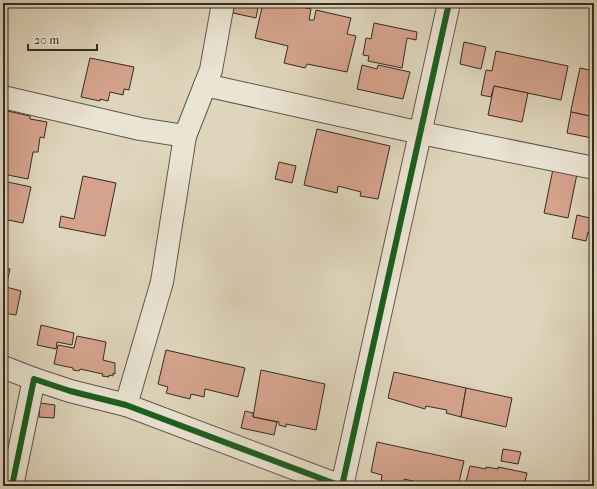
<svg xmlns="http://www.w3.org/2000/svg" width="597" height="489" viewBox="0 0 597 489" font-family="'IM FELL French Canon',serif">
<rect width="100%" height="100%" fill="#dfd5bc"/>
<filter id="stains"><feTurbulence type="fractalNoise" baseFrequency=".005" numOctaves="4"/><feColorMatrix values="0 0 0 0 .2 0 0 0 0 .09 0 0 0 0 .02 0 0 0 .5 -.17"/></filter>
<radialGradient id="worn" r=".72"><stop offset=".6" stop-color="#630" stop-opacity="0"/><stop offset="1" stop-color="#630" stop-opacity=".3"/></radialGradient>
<g fill="#d5a38d" stroke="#352c24">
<polygon points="235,3 259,3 256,18 233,13"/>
<polygon points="263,3 285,3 311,9 309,20 314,20 316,10 351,18 347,34 356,36 347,72 307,64 305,68 284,63 288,46 255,38"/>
<polygon points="374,23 417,32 416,40 407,38 402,68 368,61 369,56 363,55 366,38 371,39"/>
<polygon points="464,42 486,47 481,69 460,64"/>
<polygon points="496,51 568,66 561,100 494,86 491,97 481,95 486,70 492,71"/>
<polygon points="90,58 134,67 129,90 124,89 123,95 110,92 108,101 100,99 100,101 81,97"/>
<polygon points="362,65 377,69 378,65 410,72 403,99 357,89"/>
<polygon points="580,68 594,71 594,98 590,98 589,101 594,103 594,117 571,112 571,110"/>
<polygon points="494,86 528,93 522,122 488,115"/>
<polygon points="3,110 30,116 30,119 47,122 44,138 40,137 38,152 33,152 28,179 3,174"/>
<polygon points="571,112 594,117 594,143 591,142 592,138 567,133"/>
<polygon points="317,129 390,146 378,199 360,196 361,192 338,186 337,193 304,185"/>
<polygon points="279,162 296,166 292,183 275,179"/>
<polygon points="553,169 577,174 568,218 544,213"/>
<polygon points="83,176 116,183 105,236 59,227 61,216 74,219"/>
<polygon points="3,181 31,187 23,223 3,219"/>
<polygon points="577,215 594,219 594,233 588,232 586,241 572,238"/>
<polygon points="3,257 7,258 5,268 10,269 6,287 21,291 16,315 3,313"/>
<polygon points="41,325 74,333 72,345 57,342 56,349 37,345"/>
<polygon points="77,336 106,342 103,360 115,363 115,374 113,373 113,376 109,375 109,377 102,376 103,374 80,369 79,371 73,370 73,368 54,364 58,345 74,348"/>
<polygon points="166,350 245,368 238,397 205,389 204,397 191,394 190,399 166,393 168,387 158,384"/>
<polygon points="261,370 325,384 316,430 286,424 286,427 279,425 279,422 253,417"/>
<polygon points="394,372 466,388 461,417 446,413 447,410 426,406 425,409 388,398"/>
<polygon points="466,388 512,398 506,427 461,417"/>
<polygon points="40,403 55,405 54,418 39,417"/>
<polygon points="245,411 253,413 253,417 277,422 274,435 241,428"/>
<polygon points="377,442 464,461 458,486 435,486 404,479 403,486 381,482 382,475 371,472"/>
<polygon points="503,449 521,452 518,464 501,461"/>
<polygon points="470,466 486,469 486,467 498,469 498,467 527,473 524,486 465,486"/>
</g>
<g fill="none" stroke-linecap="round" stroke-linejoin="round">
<g stroke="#60564a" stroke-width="24">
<g id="minor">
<polyline points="205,85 421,133 594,168"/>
<polyline points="3,97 140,129 185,136"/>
<polyline points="3,367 34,379"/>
<polyline points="126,405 162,282 185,136 211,70 223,3"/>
<polyline points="12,486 34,379 70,391 126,405 341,486"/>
<polyline points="342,486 449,3"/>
</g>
</g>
<use href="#minor" stroke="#eae4d3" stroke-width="22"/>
<g stroke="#eae4d3" stroke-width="8">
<g id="cycleway">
<polyline points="12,486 34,379 70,391 126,405 341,486"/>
<polyline points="342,486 449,3"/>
</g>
</g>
<use href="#cycleway" stroke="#1b5e20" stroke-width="6"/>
</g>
<rect width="597" height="489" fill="none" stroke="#dfd5bc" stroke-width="16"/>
<rect x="4" y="4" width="589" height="481" fill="none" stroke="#352c24" stroke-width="2"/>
<rect x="8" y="8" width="581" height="473" fill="none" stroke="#352c24"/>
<path d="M28 44v6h69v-6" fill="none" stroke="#352c24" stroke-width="2"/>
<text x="34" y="44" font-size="12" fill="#352c24" stroke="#eae4d3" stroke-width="3" paint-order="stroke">20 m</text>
<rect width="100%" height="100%" filter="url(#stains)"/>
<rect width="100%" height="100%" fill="url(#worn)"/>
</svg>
